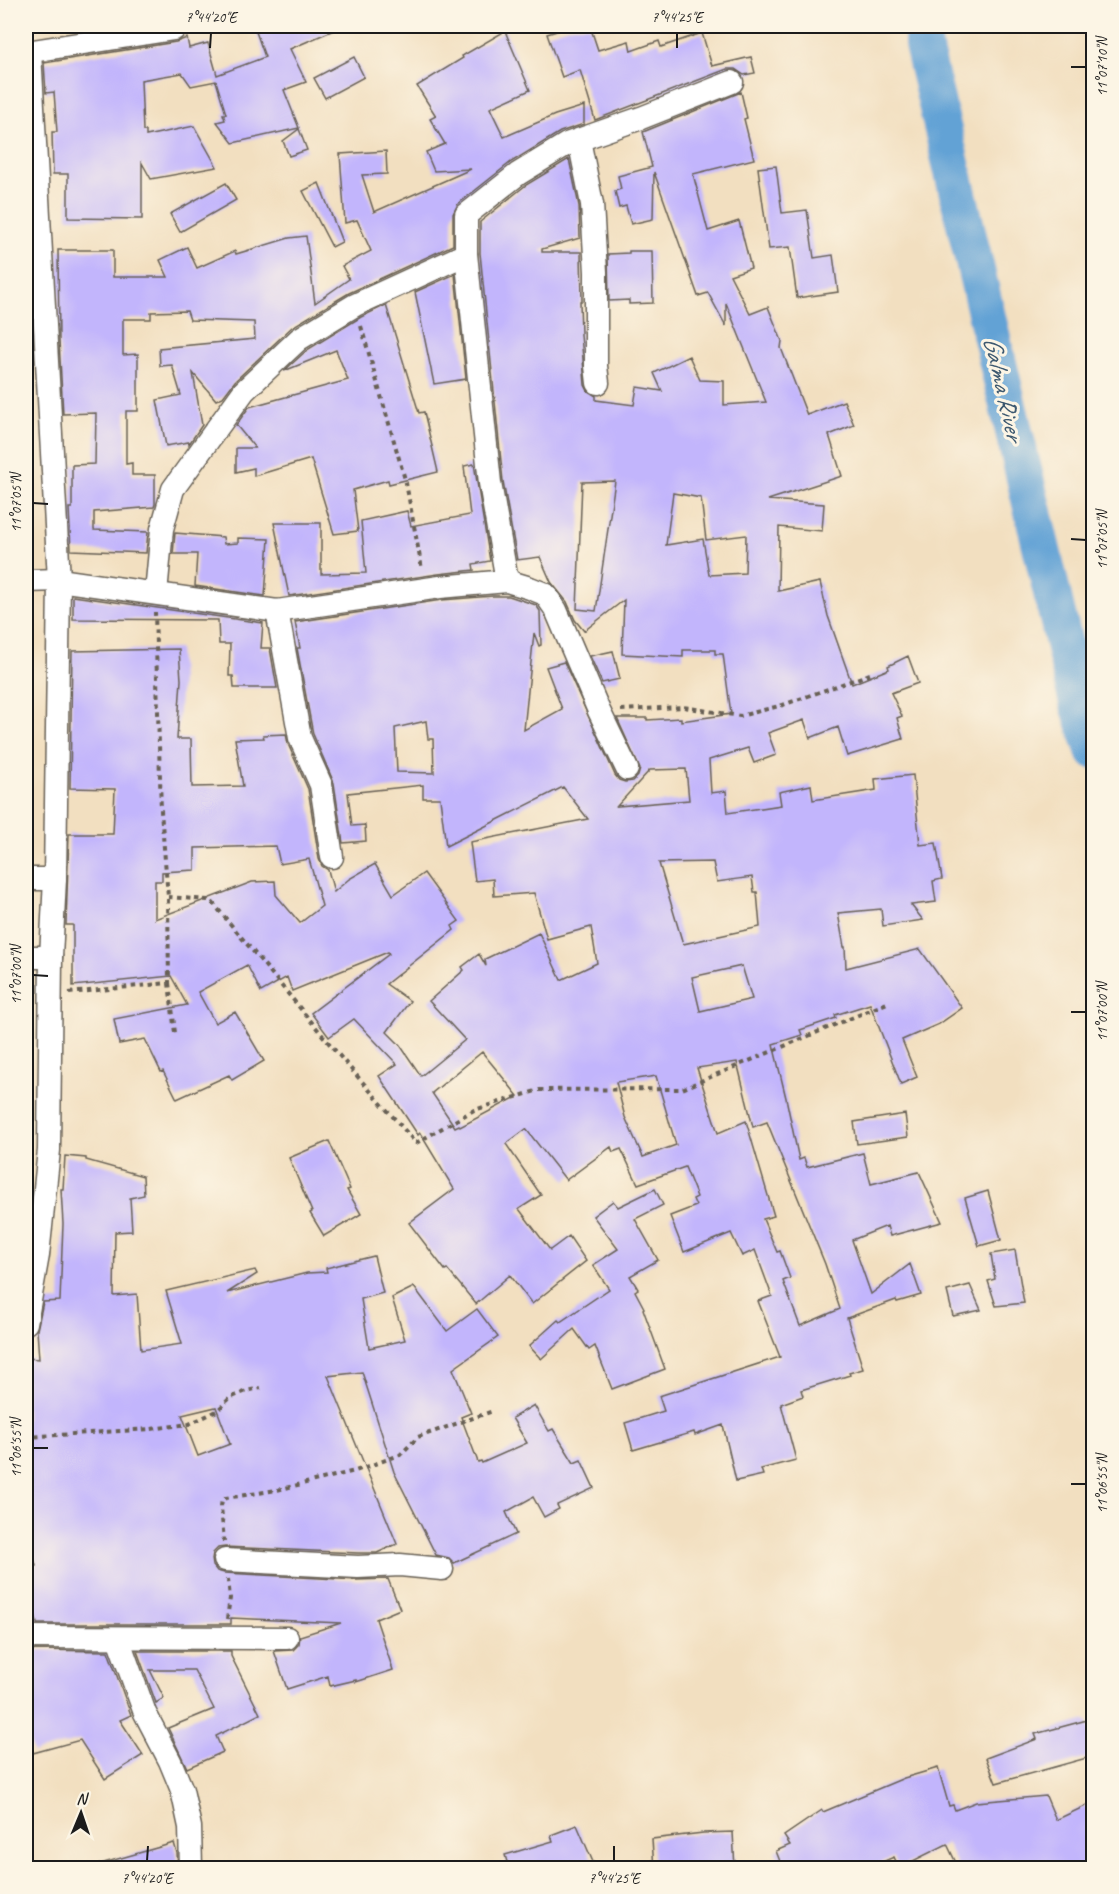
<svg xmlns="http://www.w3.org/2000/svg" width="1119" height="1894" viewBox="0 0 1119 1894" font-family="Caveat,sans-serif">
<rect width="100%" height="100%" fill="#fcf5e5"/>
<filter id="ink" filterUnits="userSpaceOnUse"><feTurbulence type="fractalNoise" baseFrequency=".0167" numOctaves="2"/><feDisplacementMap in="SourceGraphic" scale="12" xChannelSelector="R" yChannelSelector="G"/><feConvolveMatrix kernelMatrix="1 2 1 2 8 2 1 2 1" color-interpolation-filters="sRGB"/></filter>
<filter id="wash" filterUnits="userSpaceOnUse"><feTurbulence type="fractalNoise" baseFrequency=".008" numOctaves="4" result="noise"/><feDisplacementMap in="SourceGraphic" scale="24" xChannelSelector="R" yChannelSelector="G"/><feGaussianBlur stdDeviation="1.35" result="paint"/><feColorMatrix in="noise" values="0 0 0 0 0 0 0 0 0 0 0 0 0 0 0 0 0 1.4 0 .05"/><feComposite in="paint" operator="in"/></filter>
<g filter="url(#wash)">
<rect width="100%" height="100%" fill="#f2dfc0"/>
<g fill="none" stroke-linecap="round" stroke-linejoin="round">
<polyline stroke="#62a2d5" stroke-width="38" points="924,26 923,45 1077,699 1094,750"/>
</g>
<g id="blocks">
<g fill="#c2b5fc" fill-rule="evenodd">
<polygon points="254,26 343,26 290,49 306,82 284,90 299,128 233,143 217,122 225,120 223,114 226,114 216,81 191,86 182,73 141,80 143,131 146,131 146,136 194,126 217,167 151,179 142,163 142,219 68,218 68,174 53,174 52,132 57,132 54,92 46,93 44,63 176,42 187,38 189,48 208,43 217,75 265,57"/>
<polygon points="573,26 590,26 598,50 629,41 631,51 659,41 661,47 702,33 712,66 751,57 755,73 744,75 735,69 727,69 595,120 580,70 562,77 547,34"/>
<polygon points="505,31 530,90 490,108 504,137 555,115 584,106 584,124 560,132 511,162 458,204 453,214 453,245 349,293 292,327 235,381 223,397 216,400 193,373 202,425 189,444 189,442 166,446 157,400 181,395 172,365 160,366 159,348 255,339 254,322 190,320 187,311 151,312 151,319 123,319 123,355 138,354 138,411 126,411 126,464 132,463 132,475 155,475 155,504 154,507 94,512 94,530 148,532 146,553 71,550 69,508 72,508 72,465 95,464 96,413 63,414 59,340 58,250 113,250 113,277 168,277 160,260 187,247 197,268 235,251 236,254 289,238 306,236 315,303 349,279 342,266 371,251 357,220 345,223 340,154 386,151 387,174 362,175 374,212 471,169 434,171 426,152 445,144 430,119 436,116 417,86 463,58 462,56"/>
<polygon points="354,57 364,77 325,98 314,78"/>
<path d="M741,92L747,118L744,119L754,159L693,174L708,231L739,221L751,268L730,275L750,314L768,307L782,341L781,348L807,415L844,401L854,425L829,435L842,476L768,500L824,504L822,531L779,527L778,591L820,582L828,616L852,684L889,669L888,666L908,656L918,683L891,693L902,716L897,718L903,739L847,756L838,727L810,738L804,720L768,733L776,755L754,763L748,748L709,760L711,793L726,791L728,813L781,805L779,792L811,785L813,800L876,790L875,779L913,775L920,845L936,843L942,879L933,881L936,902L911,905L923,920L883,926L881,909L838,913L844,947H845L846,968L920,949L962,1008L939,1024L902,1040L917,1077L901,1084L870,1004L835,1015L836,1018L800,1030L802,1035L773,1044L786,1098L799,1160L804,1158L807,1167L863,1153L871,1184L919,1172L942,1222L890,1236L887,1226L852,1240L871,1294L910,1264L921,1295L897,1302L896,1300L847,1318L863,1369L849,1373L850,1375L801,1390L803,1396L781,1404L796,1460L761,1469L763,1475L736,1481L723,1425L695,1435L694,1432L633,1450L625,1423L664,1411L659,1396L780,1357L758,1301L772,1296L755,1250L742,1256L731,1233L684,1252L670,1216L696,1206L693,1199L697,1197L685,1167L638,1184L621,1149L613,1152L611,1147L566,1180L526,1129L506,1144L541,1195L519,1209L550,1250L569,1236L586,1261L532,1304L510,1275L476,1304L447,1269L445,1270L409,1223L454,1189L420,1133L418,1135L379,1076L397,1064L354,1019L329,1037L311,1013L389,954L388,952L292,991L287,977L261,992L247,965L198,992L215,1023L235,1012L264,1061L232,1080L229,1075L177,1099L163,1071L161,1072L145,1039L119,1044L114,1019L187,1005L171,976L73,986V925H66L69,834H113L115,789L70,788L72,651L179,649L181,680L177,739H191L192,787L243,786L235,739L264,738L263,735L286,734L288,744L308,789L319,859L322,866L328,870L334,892L349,879L375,864L393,895L424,873L459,921L452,926L454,930L386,984L410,1001L387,1032L400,1045L421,1076L465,1040L429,1001L464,970L462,967L479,954L486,966L485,959L539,933L561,980L597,963L591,927L547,939L534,893L494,896L493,879L475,881L470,842L588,819L563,787L446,846L440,798H423V785L348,793L352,826L365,825L366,841L343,843L334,783L313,734L297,648H300L295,622L442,600L493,596H509L536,605L540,611L541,645L539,646L534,633L524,730L562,709L546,667L564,662L615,775L619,780L625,782L633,781L638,776L640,769L617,718H647V720L681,718V721L731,714L723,654H715V650H683V657L622,654L624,600L584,631L575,620L567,602L551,582L540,557L517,560L503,481L480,253V222L526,185L569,159L579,206L580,238L542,249V252H581L582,301H580L581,334L585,385L588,391L596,396V400L634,405L637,387L662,391L654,373L689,356L700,380L724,381V405L766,402L726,303V326L708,293L698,296L654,172L653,219L631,224L626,206L619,208L615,191L621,189L618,176L652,167L643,132ZM615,481L596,611L577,609L582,482ZM673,493L701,498L706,540L746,535L745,573L709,575L703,539L666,545ZM426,721L428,739H433L434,773L397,772L395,728ZM686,769L689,800L617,806L650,770ZM276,846L280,864L309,859L322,906L300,923L276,895L275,881L252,882L155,919V881H162V872L195,870V848ZM713,862L717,882L752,877L754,892H757L760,927L683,944L659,863ZM742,966L752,999L700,1011L692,977ZM482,1052L518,1096L460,1127L459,1125L455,1127L432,1093ZM737,1062L753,1127L767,1122L825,1264L840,1309L800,1326L783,1281L790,1278L780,1251L777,1252L763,1219L774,1216L746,1121L718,1133L697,1068ZM656,1076L676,1145L643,1157L625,1117L616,1082Z"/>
<polygon points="299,129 307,150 289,156 283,141"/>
<polygon points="776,166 782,213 807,210 814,258 833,255 838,292 797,298 790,247 769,249 758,168"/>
<polygon points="226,183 236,200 180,232 170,214"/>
<polygon points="319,183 342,242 332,247 303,191"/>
<polygon points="629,251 652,251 653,303 629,304 629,300 609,301 608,254 629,253"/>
<polygon points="455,274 466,379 434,384 415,292"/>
<polygon points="386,305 419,413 424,412 438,472 389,484 388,480 353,490 358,531 334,534 311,459 254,476 254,468 236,472 236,448 255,448 236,425 249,407 348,380 336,350 284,371 307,350 361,317"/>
<polygon points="474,464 490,561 473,564 474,570 438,574 289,596 274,523 321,523 321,574 366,573 361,521 407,511 411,526 470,515 464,466"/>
<polygon points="175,533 223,537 224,544 238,543 238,538 269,539 265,596 195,586 197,554 173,554"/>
<polygon points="73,596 263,623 261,648 270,648 277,688 234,688 233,676 229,676 230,644 219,644 218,620 73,619"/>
<polygon points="613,651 620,679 602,683 590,656"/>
<polygon points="905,1114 908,1137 857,1144 854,1122"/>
<polygon points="329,1141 350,1189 347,1190 361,1214 324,1236 310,1213 312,1212 289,1158"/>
<path d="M65,1156L86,1158V1160L143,1176L144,1195L130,1198L132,1231L115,1232L114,1296L137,1294L141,1350L182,1344L166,1291L255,1270L257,1274L227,1293L307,1273L327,1272L326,1268L374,1256L383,1293L361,1299L369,1348L405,1340L392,1298L414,1287L447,1331L477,1309L498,1337L453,1369L471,1413L461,1417L478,1462L481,1461L482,1463L527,1443L512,1418L534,1405L549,1431L553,1429L574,1463L581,1460L594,1488L557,1505L559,1509L544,1517L533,1497L506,1512L516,1534L454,1563L449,1558L436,1555L394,1472L362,1372L328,1376L397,1544L377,1553H358L225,1547L218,1548L213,1553L212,1559L213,1566L217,1571L224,1573L357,1580L388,1579L400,1609L376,1619L393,1670L356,1682V1680L330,1686L328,1676L287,1689L274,1651L293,1650L299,1644L300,1636L341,1623L231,1618V1624H37L26,1568L36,1566L26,1529V1358L39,1359L37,1330L43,1302L60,1301L63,1224L61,1189H63ZM216,1407L230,1444L198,1456L182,1415Z"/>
<polygon points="655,1189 663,1205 635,1219 658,1260 630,1276 638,1289 635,1291 644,1308 643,1309 665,1369 612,1389 595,1346 589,1350 574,1329 541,1359 529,1346 558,1320 560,1322 609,1289 593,1265 618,1249 593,1216 613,1201 618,1207"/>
<polygon points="988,1191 1001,1240 979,1246 965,1198"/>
<polygon points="1015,1250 1024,1303 996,1306 988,1281 995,1279 991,1254"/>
<polygon points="970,1285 981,1310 953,1316 947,1291"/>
<polygon points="26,1650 108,1651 131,1715 120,1720 143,1755 105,1779 80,1740 33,1753 26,1724"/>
<polygon points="137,1651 231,1651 231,1656 260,1714 216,1736 223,1752 187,1768 168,1728 214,1709 194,1670 150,1670 164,1698 156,1703"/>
<polygon points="1087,1720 1094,1744 1094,1756 996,1783 986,1758 1037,1739 1035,1734"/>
<polygon points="938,1768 949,1806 953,1805 955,1810 976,1802 1046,1796 1056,1820 1094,1802 1094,1869 959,1869 947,1844 899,1868 894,1857 866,1869 783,1869 776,1851 790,1845 784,1836 822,1810 823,1812 904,1778"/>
<polygon points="577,1825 596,1869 509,1869 505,1855 553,1841 551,1835"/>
<polygon points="733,1832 735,1869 654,1869 652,1839 703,1833"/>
<polygon points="174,1843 177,1853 178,1869 101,1869 100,1864"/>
</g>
</g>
</g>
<g filter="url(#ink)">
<use href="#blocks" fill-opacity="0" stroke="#676055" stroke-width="1.5"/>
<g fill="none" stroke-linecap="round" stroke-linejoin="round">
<g stroke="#676055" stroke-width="25">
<g id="minor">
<polyline points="26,52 174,29"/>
<polyline points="579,140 592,204 596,272 596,366 598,383"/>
<polyline points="466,254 466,215 518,174 567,144 641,118 732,82"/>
<polyline points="26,581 59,580 277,611 440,587 507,581 530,588 545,594 556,610 599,711 627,769"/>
<polyline points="156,593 162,529 173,489 244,391 299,339 355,305 466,254 490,483 507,581"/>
<polyline points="277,611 300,738 321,785 332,857"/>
<polyline points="26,879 55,879"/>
<polyline points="26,957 51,957"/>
<polyline points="26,1323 38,1255 49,1150 51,957 55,879 59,580 30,52"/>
<polyline points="225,1560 358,1567 400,1565 442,1569"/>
<polyline points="26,1637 287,1638"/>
<polyline points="118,1638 145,1713 170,1761 182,1790 190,1827 191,1868"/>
</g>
</g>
<g stroke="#676055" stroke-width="4" stroke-dasharray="4.5 4.5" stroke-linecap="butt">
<polyline points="361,326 406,483 422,569"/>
<polyline points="621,710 683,707 740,716 783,705 870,674"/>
<polyline points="168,897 208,900 213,903 343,1060 416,1143 474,1110 539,1090 682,1089 887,1003"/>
<polyline points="169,983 175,1033"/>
<polyline points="69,993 169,983 168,897 161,811 155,612"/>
<polyline points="26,1437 151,1429 189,1424 217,1411 230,1398 246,1391 261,1388"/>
<polyline points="224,1542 221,1506 222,1500 226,1498 277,1490 355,1471 400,1455 418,1437 493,1411"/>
<polyline points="227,1619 230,1598 228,1579"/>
</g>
<use href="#minor" stroke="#fff" stroke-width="22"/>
</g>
</g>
<path fill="none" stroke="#1c1c1c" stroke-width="2" d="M210,48L211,33M677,48V33M1071,67H1086M33,503L48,504M1071,539L1086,540M33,975L48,976M1071,1012H1086M33,1448H48M1071,1484H1086M147,1861L148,1846M614,1861V1846"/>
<g text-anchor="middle" stroke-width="6" stroke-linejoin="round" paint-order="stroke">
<g font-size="26" font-style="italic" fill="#3c586f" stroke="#fcf5e5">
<text transform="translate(1004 388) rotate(77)" y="9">Galma River</text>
</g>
</g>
<rect width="1119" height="1894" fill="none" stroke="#fcf5e5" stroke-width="66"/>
<g transform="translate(81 1813) rotate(2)" stroke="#fcf5e5" stroke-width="4.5" paint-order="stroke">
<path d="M0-4.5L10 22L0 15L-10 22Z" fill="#1c1c1c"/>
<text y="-9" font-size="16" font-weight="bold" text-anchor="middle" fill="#1c1c1c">N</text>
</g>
<rect x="33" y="33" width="1053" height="1828" fill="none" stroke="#1c1c1c" stroke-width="2"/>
<g font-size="15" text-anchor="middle" fill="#1c1c1c">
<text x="211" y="22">7°44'20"E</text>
<text x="677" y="22">7°44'25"E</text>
<text transform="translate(1102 67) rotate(-90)" y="5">11°07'10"N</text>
<text transform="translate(16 503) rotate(-90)" y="5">11°07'05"N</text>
<text transform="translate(1102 540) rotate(-90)" y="5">11°07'05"N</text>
<text transform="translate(16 975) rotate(-90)" y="5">11°07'00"N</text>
<text transform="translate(1102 1012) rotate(-90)" y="5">11°07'00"N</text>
<text transform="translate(16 1448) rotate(-90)" y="5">11°06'55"N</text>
<text transform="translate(1102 1484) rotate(-90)" y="5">11°06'55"N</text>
<text x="147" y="1883">7°44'20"E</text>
<text x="614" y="1883">7°44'25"E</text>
</g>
</svg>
